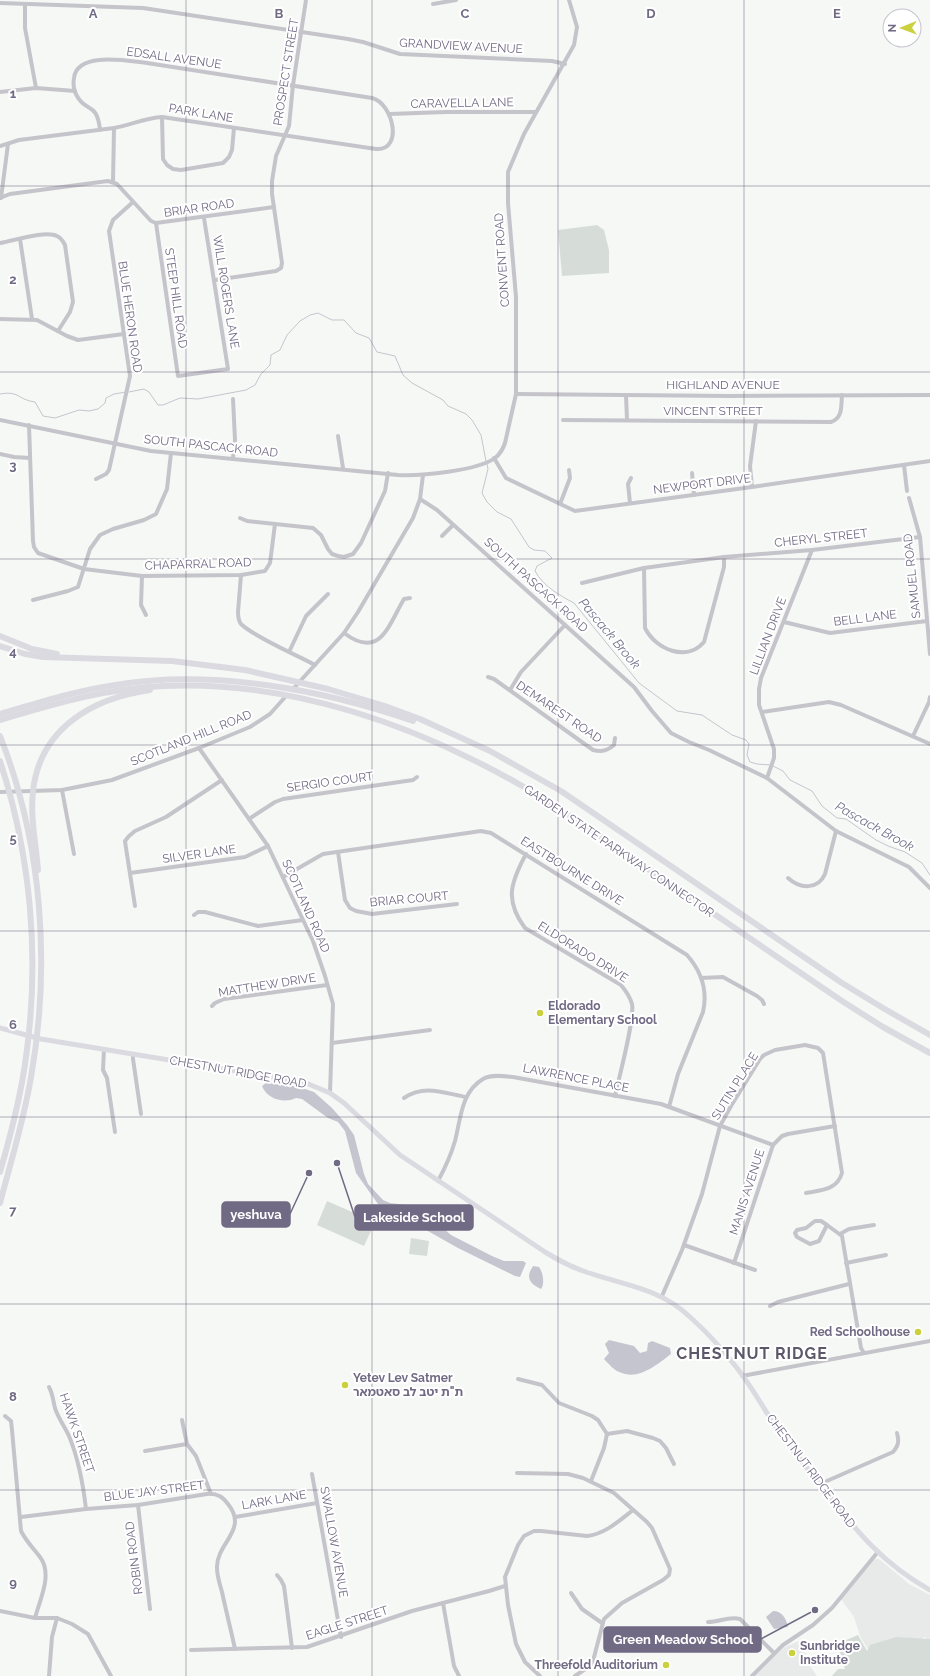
<svg xmlns="http://www.w3.org/2000/svg" width="930" height="1676" viewBox="0 0 930 1676" font-family="Raleway,'Noto Sans Hebrew',sans-serif">
<rect width="100%" height="100%" fill="#f6f8f6"/>
<g fill="#e8e9e9">
<polygon points="875,1559 879,1559 909,1584 930,1595 930,1641 925,1637 903,1648 877,1664 860,1636 854,1617 841,1599"/>
<polygon points="799,1641 808,1659 808,1663 817,1676 753,1676 767,1662 785,1647"/>
</g>
<g fill="#d6ddd9">
<polygon points="597,225 604,230 609,250 609,273 562,276 558,230"/>
<polygon points="327,1201 375,1222 364,1246 317,1225"/>
<polygon points="411,1238 429,1241 427,1256 409,1254"/>
<polygon points="858,1635 867,1651 870,1645 896,1637 930,1639 930,1676 832,1676 838,1669 845,1669 837,1644"/>
</g>
<g fill="#c5c5cf">
<path d="M266,1083L289,1085L302,1088L314,1092L332,1108L347,1125L354,1135L364,1174L368,1184L383,1200L390,1203L406,1205L415,1208L424,1217L442,1227L451,1235L492,1256L504,1261H523L526,1263L520,1277L515,1276L458,1248L419,1226L414,1218L397,1216L378,1204L356,1173L345,1131L338,1122L328,1118L302,1099L296,1098C284,1104 267,1099 262,1086Z"/>
<path d="M533,1266L539,1267C543,1272 545,1284 541,1289C530,1284 525,1278 533,1266Z"/>
<path d="M609,1340L634,1346L640,1353L647,1351L648,1343L652,1341L670,1348L671,1354C658,1364 639,1380 622,1373C614,1371 609,1364 604,1359L609,1353L605,1344Z"/>
<path d="M773,1611C782,1611 786,1618 788,1627L774,1629L766,1617Z"/>
</g>
<g fill="none" stroke-linecap="round" stroke-linejoin="round">
<g stroke="#c5c5cf" stroke-width="1">
<polyline points="129,392 144,389 149,392 158,405 163,405 180,398 198,399 246,390 255,385 261,374 270,365 271,355 280,350 287,335 300,321 310,315 318,313 332,320 344,320 356,333 369,338 377,352 395,356 403,375 412,383 443,400 448,406 466,414 472,420 481,435 486,461"/>
<path d="M0,394C19,390 18,400 35,402L43,416L55,418L79,410L89,411L98,409L105,403L106,398L114,394L126,392"/>
<path d="M487,464L488,469L482,493L487,502L497,512L511,519L529,547L534,550L545,551L552,558L537,566L535,571C543,586 559,595 574,603L639,683L677,711L702,715L732,735L746,740L749,744L747,755L750,762L757,764L770,765"/>
<polyline points="773,766 783,771 790,780 812,791 822,806 837,818 846,819 876,840 888,846 905,852 922,863 930,875"/>
</g>
<g stroke="#c6c4cb" stroke-width="4">
<polyline points="0,3 143,8 348,39 363,42 400,54 552,61 565,64"/>
<polyline points="433,4 456,0"/>
<polyline points="25,5 25,28 36,88"/>
<polyline points="0,92 36,88 75,91"/>
<polyline points="389,114 447,112 535,112"/>
<polyline points="162,117 163,159 167,165 173,169 181,170 223,163 229,157 232,150 234,128"/>
<path d="M0,146L19,140L114,128C131,125 145,118 162,117L376,149C404,151 393,103 372,98L147,63C128,61 77,51 74,78C73,84 74,91 77,96C86,113 97,101 100,130"/>
<polyline points="113,182 114,128"/>
<polyline points="0,198 10,194 108,181 117,184 151,221 156,223 274,207"/>
<polyline points="1,198 8,144"/>
<polyline points="156,223 178,376 228,369 204,218"/>
<polyline points="20,239 32,319"/>
<path d="M0,243C13,241 46,230 57,236C61,238 63,241 65,245L73,302L70,312L58,331"/>
<polyline points="215,280 276,271 281,268 282,263 272,194 272,181 276,156 289,126 293,85 306,0"/>
<polyline points="0,319 37,320 67,336 78,340 124,334"/>
<polyline points="516,394 730,396 930,395"/>
<polyline points="626,395 627,420"/>
<polyline points="233,399 235,440 233,458"/>
<path d="M0,420L151,451L398,475C421,476 477,471 495,458C500,454 503,449 505,443L516,394V297L508,203V172L524,134L574,45L577,27L569,0"/>
<path d="M563,420L831,422C843,418 841,406 842,395"/>
<polyline points="29,425 33,541 34,547 38,553 84,569 142,576 241,575 265,571 270,563 275,524"/>
<polyline points="338,436 343,468"/>
<polyline points="0,454 14,457 30,458"/>
<polyline points="494,458 506,478 575,511 752,487 930,461"/>
<polyline points="904,465 907,491"/>
<polyline points="692,473 694,495"/>
<polyline points="96,479 106,474 109,470 130,376 109,231 113,220 133,202"/>
<polyline points="752,487 750,466 756,421"/>
<polyline points="909,498 920,537 930,654"/>
<polyline points="420,499 437,510 634,687 652,711 671,733 689,742 709,750 767,778 836,831 909,867 930,888"/>
<polyline points="630,503 628,484 631,478"/>
<polyline points="560,504 570,478 569,470"/>
<polyline points="240,518 247,521 313,528 321,535 328,549 332,554 338,556 344,557 353,554 361,543 385,491 388,473"/>
<polyline points="442,536 453,525"/>
<path d="M644,568L645,628C656,650 687,662 704,642L724,567V557"/>
<path d="M241,575L238,612C238,616 238,620 241,624C254,637 297,655 315,665"/>
<polyline points="142,576 141,605 146,615"/>
<polyline points="582,583 644,568 724,557 812,550 920,537"/>
<polyline points="33,600 68,591 78,587 90,549 100,535 113,529 144,520 156,514 167,489 171,453"/>
<polyline points="784,622 830,633 927,621"/>
<path d="M344,633C380,660 388,626 404,599L410,598"/>
<polyline points="289,652 306,616 328,594"/>
<path d="M488,677L494,679L593,750C602,752 607,751 614,745L615,738"/>
<polyline points="292,690 344,633 358,612 413,518 420,499 423,475"/>
<polyline points="510,690 521,672 565,625"/>
<polyline points="762,712 829,702 841,705 930,744"/>
<polyline points="913,736 929,702 930,697"/>
<polyline points="199,748 268,846 313,941 325,976 333,1004 330,1093"/>
<polyline points="767,778 774,758 774,749 759,705 759,689 761,678 812,550"/>
<polyline points="62,790 74,854"/>
<polyline points="0,792 62,790 112,780 199,748 250,727 270,714 287,695"/>
<polyline points="249,819 275,802 283,799 413,780 417,777"/>
<polyline points="338,852 345,900 350,908 356,911 372,914 457,904"/>
<path d="M526,854C511,882 504,900 525,928L621,985C626,991 630,997 632,1004C635,1019 619,1077 615,1096"/>
<polyline points="130,873 245,857 268,846"/>
<path d="M283,877L323,854L481,831L491,833L687,955C701,971 708,990 703,1012L678,1074L669,1107"/>
<path d="M788,878C800,889 818,890 825,874L836,831"/>
<polyline points="135,906 126,848 125,841 129,836 135,831 166,817 222,780"/>
<polyline points="194,915 198,912 205,912 258,926 303,920"/>
<polyline points="701,978 723,977 757,996 762,1000 764,1004"/>
<polyline points="212,1006 215,1003 224,999 327,985"/>
<polyline points="332,1043 430,1030"/>
<polyline points="104,1049 103,1070 107,1078 115,1132"/>
<polyline points="133,1054 133,1059 141,1114"/>
<path d="M404,1098C424,1084 444,1093 466,1097"/>
<path d="M438,1181C445,1168 451,1155 455,1141C461,1118 461,1092 483,1079C491,1074 504,1076 513,1077L661,1104L773,1145"/>
<polygon points="815,1221 821,1221 827,1225 819,1241 810,1244 797,1237 795,1233 797,1230 806,1228"/>
<polyline points="827,1225 842,1236 861,1348 864,1353"/>
<polyline points="840,1234 849,1229 874,1225"/>
<polyline points="684,1245 755,1270"/>
<polyline points="734,1263 773,1145 782,1136 788,1134 835,1126"/>
<polyline points="846,1263 886,1255"/>
<path d="M662,1296L682,1250L702,1194L720,1126L731,1106L760,1059L764,1055L775,1050L805,1045L818,1048L823,1053L842,1173C837,1190 822,1190 806,1193"/>
<polyline points="770,1306 778,1302 849,1284"/>
<polyline points="742,1376 930,1341"/>
<polyline points="518,1379 542,1385 559,1403 592,1416 598,1420 607,1434 627,1431 653,1438 660,1441 666,1448 674,1464"/>
<path d="M49,1387C53,1394 53,1401 55,1408C58,1418 65,1427 69,1436C79,1460 83,1483 86,1509"/>
<path d="M5,1416L11,1421L12,1430L21,1531C26,1541 33,1548 40,1557C53,1574 40,1599 35,1618"/>
<polyline points="182,1420 187,1444 196,1456 211,1494"/>
<polyline points="145,1451 187,1444"/>
<polyline points="517,1473 568,1474 583,1478 614,1493 647,1522 652,1528 670,1569 669,1575 663,1580 622,1603 604,1619 593,1661 590,1666 575,1676"/>
<polyline points="312,1474 341,1637"/>
<polyline points="591,1481 604,1448 607,1434"/>
<path d="M820,1484L893,1452C899,1445 899,1441 897,1433"/>
<polyline points="138,1505 150,1609"/>
<path d="M21,1517L86,1509L138,1505L207,1494C216,1493 223,1497 228,1504C249,1530 216,1543 217,1568C217,1576 220,1585 222,1592C226,1611 231,1630 235,1649"/>
<polyline points="235,1517 317,1503"/>
<polyline points="277,1575 281,1580 284,1586 292,1648"/>
<polyline points="571,1593 582,1609 602,1623"/>
<polyline points="443,1603 454,1666 459,1676"/>
<polyline points="0,1611 35,1618 57,1618 72,1624 88,1634 111,1676"/>
<path d="M708,1622C720,1622 728,1616 740,1619L774,1653"/>
<polyline points="191,1650 307,1647 412,1611 489,1591 505,1586"/>
<polyline points="49,1676 52,1637 57,1618"/>
<path d="M540,1676L525,1662L516,1644L508,1605L505,1577L518,1545L524,1536L534,1531H541L587,1536C605,1534 619,1521 633,1510"/>
<polyline points="752,1676 783,1645 813,1625 832,1608 877,1553"/>
</g>
<path stroke="#dcdae1" stroke-width="5" d="M0,1028L41,1039L291,1080L306,1083L330,1093L344,1103L400,1155L545,1252C558,1260 571,1267 586,1272C623,1285 660,1288 690,1317C707,1332 723,1350 737,1368C752,1387 764,1409 777,1429C791,1449 807,1467 821,1486C855,1529 881,1563 930,1590"/>
<g stroke="#dcdae1" stroke-width="6">
<polyline points="0,636 32,649 57,654"/>
<polyline points="0,646 25,654 43,657 172,661 245,670 328,689 385,706 420,719 490,751 561,791 842,983 883,1008 930,1035"/>
<path d="M0,714C38,703 75,691 115,685C212,669 321,689 413,721"/>
<path d="M0,720C54,704 107,688 164,686C290,680 416,725 524,787C570,814 613,845 657,875C718,917 780,959 842,1001L883,1027L930,1053"/>
<path d="M0,736C42,842 51,965 31,1077C24,1120 11,1161 0,1203"/>
<path d="M0,761C31,856 40,958 26,1057C21,1096 11,1134 0,1172"/>
<path d="M38,870C36,844 30,817 33,791C40,728 93,698 150,690"/>
</g>
</g>
<path fill="none" stroke="#716a84" stroke-width="1" stroke-opacity="0.55" d="M186,0V1676M372,0V1676M558,0V1676M744,0V1676M0,186H930M0,372H930M0,559H930M0,745H930M0,931H930M0,1117H930M0,1304H930M0,1490H930"/>
<g fill="#cad13d" stroke="#fff" stroke-width="1.5">
<circle cx="540" cy="1013" r="4"/>
<circle cx="918" cy="1332" r="4"/>
<circle cx="345" cy="1385" r="4"/>
<circle cx="792" cy="1653" r="4"/>
<circle cx="666" cy="1665" r="4"/>
</g>
<g text-anchor="middle" stroke-width="4" stroke-linejoin="round" paint-order="stroke">
<g font-size="12" fill="#716a84" stroke="#fff">
<text transform="translate(461 46) rotate(3)" y="4">GRANDVIEW AVENUE</text>
<text transform="translate(174 58) rotate(8)" y="4">EDSALL AVENUE</text>
<text transform="translate(286 72) rotate(-81)" y="4">PROSPECT STREET</text>
<text transform="translate(462 103) rotate(-1)" y="4">CARAVELLA LANE</text>
<text transform="translate(201 113) rotate(9)" y="4">PARK LANE</text>
<text transform="translate(199 208) rotate(-8)" y="4">BRIAR ROAD</text>
<text transform="translate(502 260) rotate(-94)" y="4">CONVENT ROAD</text>
<text transform="translate(226 292) rotate(81)" y="4">WILL ROGERS LANE</text>
<text transform="translate(176 298) rotate(82)" y="4">STEEP HILL ROAD</text>
<text transform="translate(130 317) rotate(82)" y="4">BLUE HERON ROAD</text>
<text x="723" y="389">HIGHLAND AVENUE</text>
<text x="713" y="415">VINCENT STREET</text>
<text transform="translate(211 446) rotate(6)" y="4">SOUTH PASCACK ROAD</text>
<text transform="translate(702 484) rotate(-7)" y="4">NEWPORT DRIVE</text>
<text transform="translate(821 538) rotate(-6)" y="4">CHERYL STREET</text>
<text transform="translate(198 564) rotate(-2)" y="4">CHAPARRAL ROAD</text>
<text transform="translate(912 576) rotate(-96)" y="4">SAMUEL ROAD</text>
<text transform="translate(536 585) rotate(42)" y="4">SOUTH PASCACK ROAD</text>
<text transform="translate(865 618) rotate(-7)" y="4">BELL LANE</text>
<text transform="translate(768 636) rotate(-69)" y="4">LILLIAN DRIVE</text>
<text transform="translate(559 712) rotate(34)" y="4">DEMAREST ROAD</text>
<text transform="translate(191 738) rotate(-22)" y="4">SCOTLAND HILL ROAD</text>
<text transform="translate(330 782) rotate(-8)" y="4">SERGIO COURT</text>
<text transform="translate(619 851) rotate(34)" y="4">GARDEN STATE PARKWAY CONNECTOR</text>
<text transform="translate(199 854) rotate(-8)" y="4">SILVER LANE</text>
<text transform="translate(572 871) rotate(32)" y="4">EASTBOURNE DRIVE</text>
<text transform="translate(409 899) rotate(-5)" y="4">BRIAR COURT</text>
<text transform="translate(306 906) rotate(66)" y="4">SCOTLAND ROAD</text>
<text transform="translate(583 952) rotate(32)" y="4">ELDORADO DRIVE</text>
<text transform="translate(267 985) rotate(-9)" y="4">MATTHEW DRIVE</text>
<text transform="translate(238 1072) rotate(10)" y="4">CHESTNUT RIDGE ROAD</text>
<text transform="translate(576 1078) rotate(11)" y="4">LAWRENCE PLACE</text>
<text transform="translate(735 1086) rotate(-58)" y="4">SUTIN PLACE</text>
<text transform="translate(747 1192) rotate(-72)" y="4">MANIS AVENUE</text>
<text transform="translate(77 1433) rotate(71)" y="4">HAWK STREET</text>
<text transform="translate(811 1471) rotate(53)" y="4">CHESTNUT RIDGE ROAD</text>
<text transform="translate(154 1491) rotate(-7)" y="4">BLUE JAY STREET</text>
<text transform="translate(274 1500) rotate(-10)" y="4">LARK LANE</text>
<text transform="translate(334 1542) rotate(80)" y="4">SWALLOW AVENUE</text>
<text transform="translate(134 1558) rotate(-97)" y="4">ROBIN ROAD</text>
<text transform="translate(347 1623) rotate(-18)" y="4">EAGLE STREET</text>
</g>
<g font-size="12" font-weight="bold" fill="#716a84" stroke="#fff" text-anchor="start">
<text x="548" y="1010">Eldorado<tspan x="548" dy="14">Elementary School</tspan></text>
<text x="910" y="1336" text-anchor="end">Red Schoolhouse</text>
<text x="353" y="1382">Yetev Lev Satmer<tspan x="353" dy="14">ת"ת יטב לב סאטמאר</tspan></text>
<text x="800" y="1650">Sunbridge<tspan x="800" dy="14">Institute</tspan></text>
<text x="658" y="1669" text-anchor="end">Threefold Auditorium</text>
</g>
<g font-size="13" font-style="italic" fill="#73718d" stroke="#fff">
<text transform="translate(610 633) rotate(50)" y="5">Pascack Brook</text>
<text transform="translate(875 826) rotate(29)" y="5">Pascack Brook</text>
</g>
<g font-size="16" font-weight="bold" letter-spacing="1" fill="#5c586a" stroke="#fff">
<text x="752" y="1359">CHESTNUT RIDGE</text>
</g>
</g>
<g font-size="13" text-anchor="middle" font-weight="bold" fill="#716a84" stroke="#fff" stroke-width="4" stroke-linejoin="round" paint-order="stroke">
<text x="93" y="18">A</text>
<text x="279" y="18">B</text>
<text x="465" y="18">C</text>
<text x="651" y="18">D</text>
<text x="837" y="18">E</text>
<text x="13" y="98">1</text>
<text x="13" y="284">2</text>
<text x="13" y="470">3</text>
<text x="13" y="656">4</text>
<text x="13" y="843">5</text>
<text x="13" y="1029">6</text>
<text x="13" y="1215">7</text>
<text x="13" y="1401">8</text>
<text x="13" y="1587">9</text>
</g>
<path fill="none" stroke="#716a84" stroke-width="1.5" d="M309 1173L290 1214M337 1163L355 1217M815 1610L761 1639"/>
<g fill="#716a84" stroke="#fff" stroke-width="1.5">
<circle cx="309" cy="1173" r="4"/>
<circle cx="337" cy="1163" r="4"/>
<circle cx="815" cy="1610" r="4"/>
</g>
<g fill="#716a84" stroke="#716a84" stroke-width="1.5">
<rect x="222" y="1202" width="68" height="25" rx="4"/>
<rect x="355" y="1205" width="118" height="25" rx="4"/>
<rect x="604" y="1627" width="157" height="25" rx="4"/>
</g>
<g font-size="13" text-anchor="middle" font-weight="bold" fill="#fff">
<text x="256" y="1219">yeshuva</text>
<text x="414" y="1222">Lakeside School</text>
<text x="683" y="1644">Green Meadow School</text>
</g>
<g transform="translate(902 28) rotate(269)"><circle r="19" fill="#ffffff" stroke="#c6c3ce"/>
<path d="M0-3L7 15L0 10L-7 15Z" fill="#cad13d"/>
<text y="-6" font-size="11" font-weight="bold" text-anchor="middle" fill="#716a84">N</text>
</g>
</svg>
